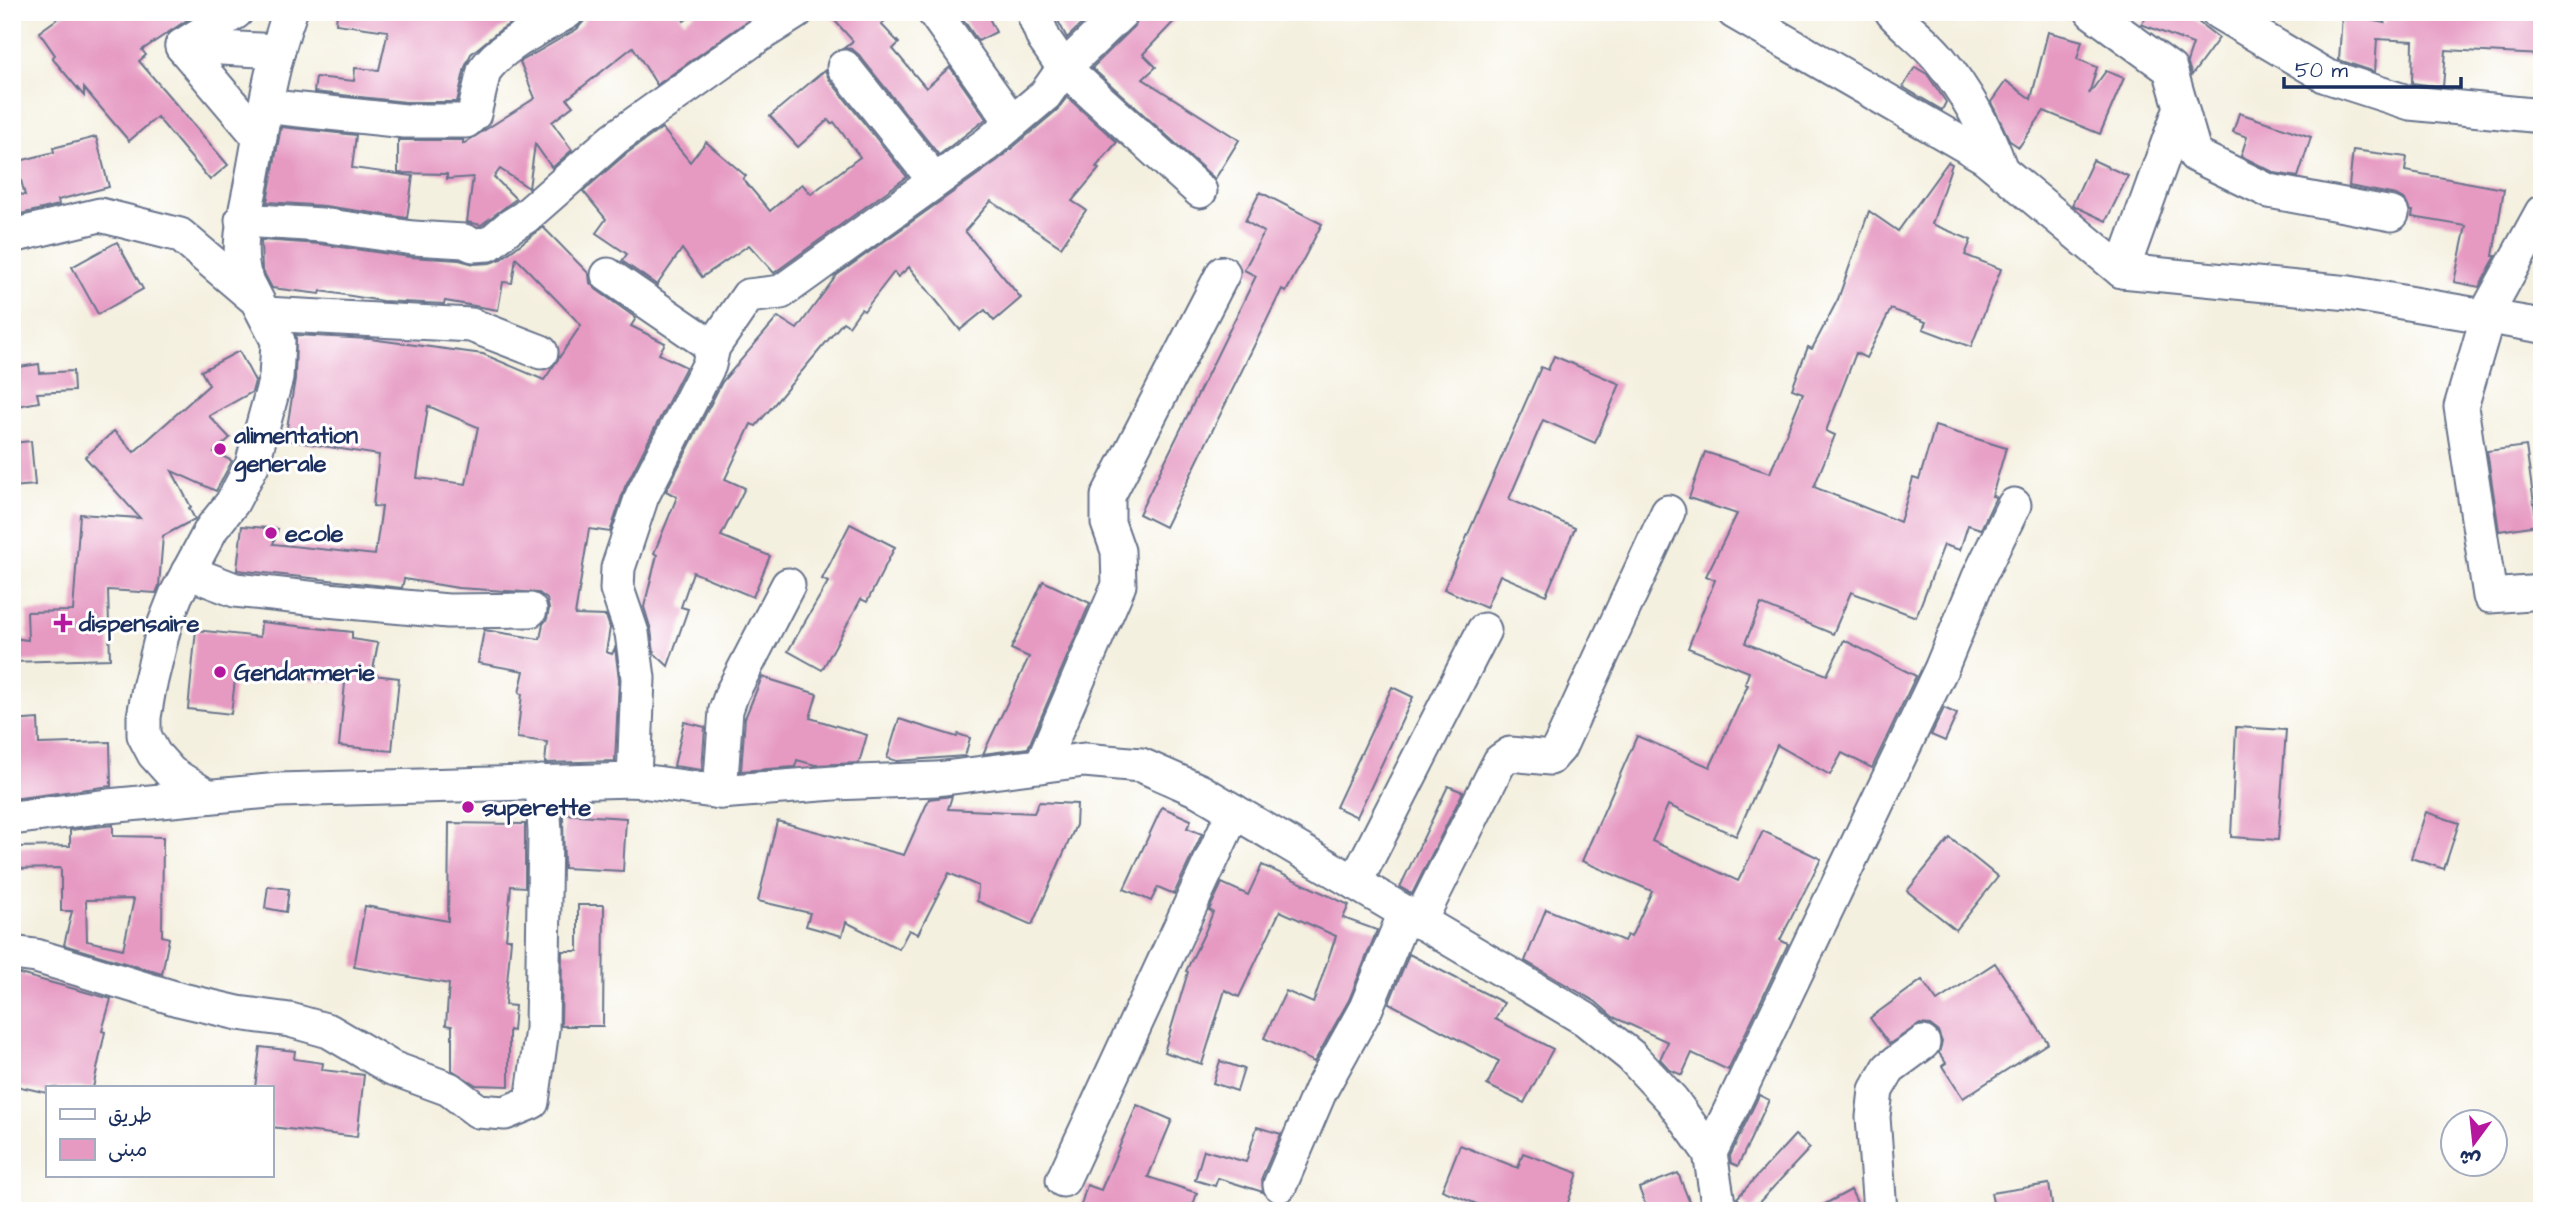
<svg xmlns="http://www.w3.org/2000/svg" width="2554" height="1223" viewBox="0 0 2554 1223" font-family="'Architects Daughter','Playpen Sans Arabic',sans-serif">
<rect width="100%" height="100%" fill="#fff"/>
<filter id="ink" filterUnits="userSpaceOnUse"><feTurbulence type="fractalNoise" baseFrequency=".0143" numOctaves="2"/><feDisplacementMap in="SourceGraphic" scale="14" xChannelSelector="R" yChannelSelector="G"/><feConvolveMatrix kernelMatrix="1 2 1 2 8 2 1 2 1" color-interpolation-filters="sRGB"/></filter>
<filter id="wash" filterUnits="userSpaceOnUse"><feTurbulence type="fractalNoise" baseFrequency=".00686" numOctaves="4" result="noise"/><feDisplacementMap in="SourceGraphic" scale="28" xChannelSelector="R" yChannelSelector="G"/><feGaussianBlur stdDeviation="1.57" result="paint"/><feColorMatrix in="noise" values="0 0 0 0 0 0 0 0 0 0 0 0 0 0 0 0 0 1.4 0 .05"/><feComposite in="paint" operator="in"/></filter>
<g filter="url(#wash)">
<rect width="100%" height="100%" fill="#f4f0df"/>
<g id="blocks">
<g fill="#e69ac2" fill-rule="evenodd">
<polygon points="67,12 199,12 142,50 146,55 139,61 228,165 210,180 157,117 129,141 84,88 84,96 52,58 55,55 39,32"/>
<polygon points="337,12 528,12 500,30 471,54 465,67 457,102 406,102 314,92 316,77 354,81 355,68 379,70 388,31 336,24"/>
<polygon points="586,12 679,12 684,21 697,12 760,12 657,85 633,47 567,99 573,106 552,122 572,150 552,168 535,144 529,188 500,169 494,177 516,199 481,225 467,222 473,177 447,179 447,174 398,173 398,140 463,140 463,144 535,98 520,62 577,29 584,21"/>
<polygon points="827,12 896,12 881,24 899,43 893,49 926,88 950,67 986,119 939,155 859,55 852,49 844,48 853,41"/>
<polygon points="958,12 986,12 996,32 978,41"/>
<polygon points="1059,12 1094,12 1067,38 1055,15"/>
<polygon points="1141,12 1183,12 1143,54 1156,67 1143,79 1239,140 1215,179 1092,68 1135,26"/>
<polygon points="2151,12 2185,12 2219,38 2192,75 2187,62 2193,44 2141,24"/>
<polygon points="2385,12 2542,12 2542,55 2446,50 2443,87 2412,83 2413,41 2377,39 2375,72 2339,60 2342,15 2385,23"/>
<polygon points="2048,32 2082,41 2077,59 2097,67 2089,94 2106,71 2124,78 2100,134 2044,111 2019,147 2010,141 1991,102 2006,81 2031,99"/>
<polygon points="1915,67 1927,74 1946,102 1942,110 1903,87"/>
<polygon points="825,70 829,79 907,177 774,273 749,245 702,277 682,249 657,285 622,261 627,254 596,233 606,219 583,191 627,153 662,128 690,162 706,142 746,176 743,179 770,211 802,184 811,194 860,157 834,122 831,124 828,120 798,147 770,116"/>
<polygon points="1067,97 1117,142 1096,167 1099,169 1072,201 1086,210 1061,247 991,201 965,231 1021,298 994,321 985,310 960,330 909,267 898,277 894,272 864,311 861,309 849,326 843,322 756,426 751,424 725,479 745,488 721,536 770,556 753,597 693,572 681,607 688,609 668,666 654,653 651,630 644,607 657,555 654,553 677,497 666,491 722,382 778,317 797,329 837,275 998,160 1057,110"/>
<polygon points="2239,113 2311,137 2298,177 2275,173 2241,156 2247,137 2233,132"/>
<polygon points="281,127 356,135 352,168 413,176 407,218 325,206 267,202"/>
<polygon points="96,137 109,187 58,200 59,205 12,216 12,193 25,195 16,162 54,152 53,148"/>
<polygon points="2353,150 2407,157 2405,171 2504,189 2493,256 2496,256 2479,287 2454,282 2466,226 2412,217 2413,211 2410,211 2405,200 2396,195 2349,186"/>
<polygon points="2093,160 2128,176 2106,221 2072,205"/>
<polygon points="1948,162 1952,164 1932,224 1971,240 1965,255 2001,269 1971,347 1923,329 1926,322 1891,309 1866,358 1856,353 1826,431 1835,435 1814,487 1900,522 1913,478 1919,480 1935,426 2006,448 1992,496 1996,497 1981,529 1968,525 1960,550 1944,545 1916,617 1851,592 1833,634 1761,604 1745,643 1827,675 1844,640 1916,676 1872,768 1842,753 1830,775 1777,745 1736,836 1668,805 1652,841 1738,881 1763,831 1821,859 1780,940 1788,944 1728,1070 1692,1053 1682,1075 1670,1070 1660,1059 1668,1042 1613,1017 1596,1002 1525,961 1546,909 1624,941 1627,935 1631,937 1652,891 1582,861 1637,736 1710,767 1748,685 1745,684 1749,672 1688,648 1715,580 1706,576 1737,514 1689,498 1705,452 1770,473 1803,393 1792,389 1808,347 1812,349 1838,299 1869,211 1898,231"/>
<polygon points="1260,192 1322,224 1286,292 1282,289 1165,527 1139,514 1256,276 1244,270 1264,232 1245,221"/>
<path d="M543,227L589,274L590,283L597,290L636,318L631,326L665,343L659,354L686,367L625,487L610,532L589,529L575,615L606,616L610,628L606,652L612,654L615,648L619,679L615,761L545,763L547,742L517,738L522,694L519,693L524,671L478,663L484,630L540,639L543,624L547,619L549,609L547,599L539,593L458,588L404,579L402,588L237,570L242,526L278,529L273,544L375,555L382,507L373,506L379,455L285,440L295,379L296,335L370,339L483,354L544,380L581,325L516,258L512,283L503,282L498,310L445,301L444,304L382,301L321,291L320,294L272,288L262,269L261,240L320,244L410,257L459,260L474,264L490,263L501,259ZM428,406L478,427L466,484L417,478Z"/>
<polygon points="117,242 143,289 98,314 72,267"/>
<polygon points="239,351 255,381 252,392 209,416 230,438 214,452 232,461 216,491 172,471 191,507 189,508 195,519 163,536 159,586 156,593 108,590 110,659 12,662 12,638 28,640 27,612 73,611 80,514 140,518 85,457 114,431 134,452 209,385 201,371"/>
<polygon points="1554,356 1620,384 1595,443 1543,420 1509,499 1575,528 1546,595 1500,575 1486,608 1444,589 1541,367 1548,370"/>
<polygon points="39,364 40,373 73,371 74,391 37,393 39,402 12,407 12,368"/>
<polygon points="31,441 35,485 12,487 12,443"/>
<polygon points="2526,446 2537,525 2499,531 2487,451"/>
<polygon points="850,524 895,547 867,602 861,599 822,670 788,651 828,582 822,579"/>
<polygon points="1043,581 1090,603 1028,748 983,754 1029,657 1011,649"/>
<polygon points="261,622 352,632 352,639 378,643 372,675 399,678 392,751 339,746 345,683 236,671 231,714 188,709 196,630 260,637"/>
<polygon points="762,677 817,694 810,718 867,735 859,763 815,765 797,760 795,767 741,771 745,718"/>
<polygon points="1392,687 1413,697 1357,817 1336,807"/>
<polygon points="1944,708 1957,714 1945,741 1931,735"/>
<polygon points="38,719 39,744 110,742 111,786 12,799 12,721"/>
<polygon points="899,719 957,737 958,734 970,738 965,756 897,761 887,758"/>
<polygon points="684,722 705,727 702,770 674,766"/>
<polygon points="2236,727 2286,730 2278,840 2231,837"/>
<polygon points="1448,786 1463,792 1412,894 1400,887"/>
<polygon points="952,796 948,809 1034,813 1039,802 1077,804 1076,825 1032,925 977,901 978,886 949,873 918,934 909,930 899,949 846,922 842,936 806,926 810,913 758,901 777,821 904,855 929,799"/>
<polygon points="1162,807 1191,820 1187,828 1202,834 1174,894 1158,887 1151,901 1124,889"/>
<polygon points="2426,812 2459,823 2444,869 2411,858"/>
<polygon points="563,814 626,818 623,871 564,868"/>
<polygon points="449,823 525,824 525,887 511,886 506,939 511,939 505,1005 515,1006 513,1031 509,1030 509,1086 476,1085 452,1070 452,1026 446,1025 449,984 354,967 365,906 448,921"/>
<path d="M113,825V836L163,837L162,936L169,938L162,974L64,945L72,911H61V868L12,869V847L70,846V830ZM134,899L123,949L87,941L86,900Z"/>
<polygon points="1950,838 1998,877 1956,930 1907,891"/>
<polygon points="1262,865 1349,905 1343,918 1377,930 1349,1000 1314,1062 1264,1038 1286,991 1313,1003 1336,936 1280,911 1239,997 1225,990 1202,1064 1164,1052 1188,972 1186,971 1205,932 1213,912 1209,910 1222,883 1248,895"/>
<polygon points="268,886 289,889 286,912 265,908"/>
<polygon points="578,905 604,905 603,1026 561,1026 562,951 578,951"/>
<polygon points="1409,954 1504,1003 1495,1019 1553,1049 1524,1103 1487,1085 1499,1061 1389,1003"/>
<polygon points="1995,963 2048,1043 1963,1098 1942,1066 1946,1063 1939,1053 1942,1042 1938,1031 1930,1025 1920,1024 1889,1044 1870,1018 1922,980 1937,1001"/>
<polygon points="16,973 111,999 102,1031 105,1032 93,1088 47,1088 47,1093 12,1085 12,988"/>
<polygon points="260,1047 295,1051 294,1059 323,1063 322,1070 364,1075 357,1137 271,1127 271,1088 255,1088"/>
<polygon points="1220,1061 1244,1069 1237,1091 1213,1083"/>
<polygon points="1759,1095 1769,1100 1738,1166 1731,1163 1730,1156"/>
<polygon points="1137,1105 1172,1120 1148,1177 1197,1193 1191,1211 1079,1211 1087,1185 1101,1190"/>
<polygon points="1257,1127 1281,1134 1262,1177 1263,1192 1218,1178 1215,1186 1195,1180 1204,1150 1246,1162"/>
<polygon points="1795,1135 1810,1148 1751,1211 1737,1198"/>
<polygon points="1460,1145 1518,1168 1523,1153 1578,1173 1565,1211 1494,1211 1442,1190"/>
<polygon points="1678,1173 1693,1211 1648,1211 1639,1188"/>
<polygon points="2049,1184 2053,1211 1995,1211 1991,1193"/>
<polygon points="1851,1190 1861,1211 1812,1211"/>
</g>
</g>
</g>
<g filter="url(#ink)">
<use href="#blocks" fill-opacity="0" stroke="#67738b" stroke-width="2"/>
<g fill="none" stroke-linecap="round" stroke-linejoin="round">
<g stroke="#67738b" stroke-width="37">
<g id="minor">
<polyline points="934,12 1012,122"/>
<polyline points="1122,12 1064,68 1200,191"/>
<polyline points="1734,12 1985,157 2122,271 2349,293 2542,326"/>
<path d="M1892,12C1906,28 1924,40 1938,57C1965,90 1987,130 2001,170"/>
<polyline points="2092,12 2170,69 2195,155 2269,191 2392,214"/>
<polyline points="2218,12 2326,76 2410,103 2542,116"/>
<polyline points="182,46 236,12"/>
<polyline points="844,67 935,181"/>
<path d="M265,115L272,107L405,121H466L474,114L484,71C503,44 539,29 567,12"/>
<polyline points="260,138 182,46 278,51"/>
<polyline points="2542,212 2491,305 2461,407 2490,596 2542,592"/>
<polyline points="242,220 322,225 413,238 464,241 473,245 489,244 509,227 525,217 615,138 758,36 796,12"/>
<polyline points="12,236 100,215 180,235 253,297"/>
<polyline points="2122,271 2181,107"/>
<polyline points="608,275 713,347"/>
<polyline points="265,314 471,325 541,352"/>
<polyline points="188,572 235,590 327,600 448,611 530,610"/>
<polyline points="1041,766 1119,585 1118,551 1108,523 1108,496 1223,273"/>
<polyline points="634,780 638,678 632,633 617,589 618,568 642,496 709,365 713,347 748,296 781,292 987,144 1045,95 1064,68 1044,39 1033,12"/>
<polyline points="720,792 726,710 732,693 788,585"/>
<path d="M207,796L171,773L154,754L144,735V717L149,688L165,623L176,595L212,528L232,503L252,465L276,378L278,341L244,275C236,241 247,208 253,174C263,120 271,64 290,12"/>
<polyline points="12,818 108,806 279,790 634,780 720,792 834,783 937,779 1084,760 1141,765 1200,791 1585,1019 1631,1056 1672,1100 1710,1153 1718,1203 1722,1211"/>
<polyline points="1355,883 1484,630"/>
<polyline points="1419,922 1500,761 1510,754 1550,758 1559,748 1668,512"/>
<polyline points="12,953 36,956 178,999 238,1013 290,1020 329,1031 392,1068 449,1089 478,1111 505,1113 532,1102 542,1029 545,832 542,782"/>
<polyline points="1710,1153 1941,669 1979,577 2014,505"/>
<polyline points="1063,1180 1234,811"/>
<polyline points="1280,1185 1320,1091 1366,1008 1405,913"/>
<polyline points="1880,1211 1873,1117 1876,1090 1889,1068 1923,1043"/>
</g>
</g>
<use href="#minor" stroke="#fff" stroke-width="33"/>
</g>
</g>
<g fill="#b5179e" stroke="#fff" stroke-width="2.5">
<circle cx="220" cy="449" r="7"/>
<circle cx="271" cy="533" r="7"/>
<path d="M59.5 612.5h7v7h7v7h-7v7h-7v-7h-7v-7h7z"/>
<circle cx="220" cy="672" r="7"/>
<circle cx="468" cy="807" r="7"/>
</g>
<g text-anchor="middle" stroke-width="6" stroke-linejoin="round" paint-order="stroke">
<g font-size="24" font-weight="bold" fill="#1b2f5e" stroke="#fff" text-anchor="start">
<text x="234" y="443">alimentation<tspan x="234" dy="28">generale</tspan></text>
<text x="285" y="541">ecole</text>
<text x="79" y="631">dispensaire</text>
<text x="234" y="680">Gendarmerie</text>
<text x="482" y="815">superette</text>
</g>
</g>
<rect width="2554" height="1223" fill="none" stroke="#fff" stroke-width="42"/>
<rect x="46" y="1086" width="228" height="91" fill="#ffffff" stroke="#a4acbf" stroke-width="2"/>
<rect x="60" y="1109" width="35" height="10" fill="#ffffff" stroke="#a4acbf" stroke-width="2"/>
<text x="108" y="1122" font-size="21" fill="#1b2f5e">طريق</text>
<rect x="60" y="1139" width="35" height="21" fill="#e69ac2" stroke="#a4acbf" stroke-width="2"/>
<text x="108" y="1156" font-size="21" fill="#1b2f5e">مبنى</text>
<g transform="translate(2474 1143) rotate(195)"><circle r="33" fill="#ffffff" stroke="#a4acbf" stroke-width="2"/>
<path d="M0-5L12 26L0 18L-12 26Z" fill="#b5179e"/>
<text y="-10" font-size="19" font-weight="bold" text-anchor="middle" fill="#1b2f5e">ش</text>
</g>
<path d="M2284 77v10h177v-10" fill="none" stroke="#1b2f5e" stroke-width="3.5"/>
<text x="2295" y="77" font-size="21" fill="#1b2f5e" stroke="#ffffff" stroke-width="5" paint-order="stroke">50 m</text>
</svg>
